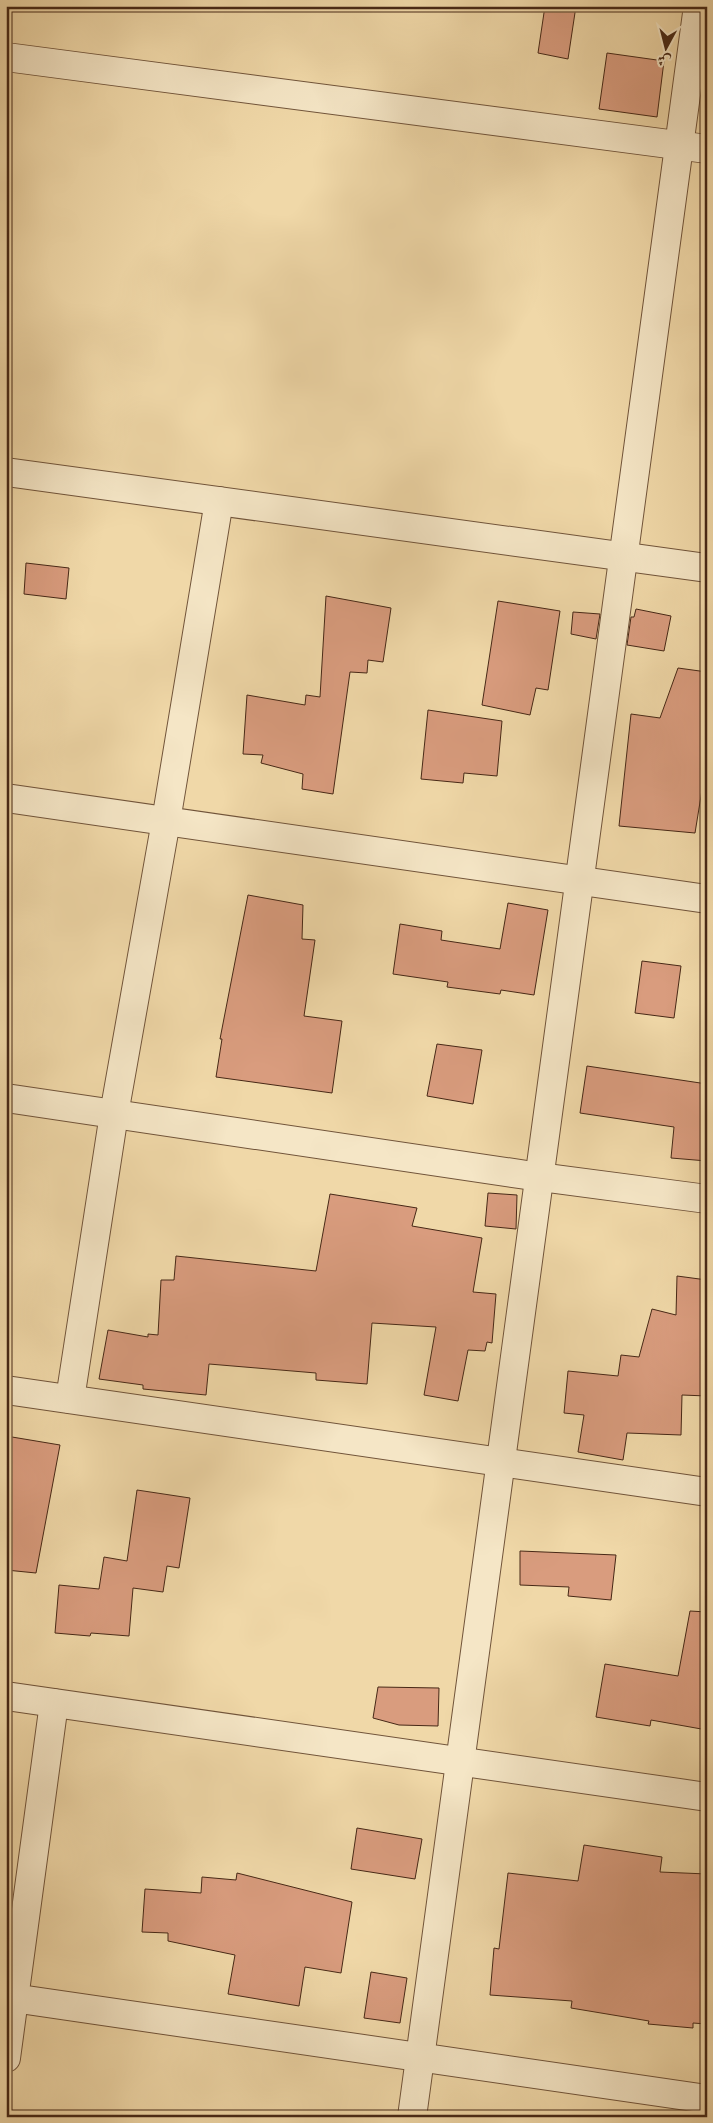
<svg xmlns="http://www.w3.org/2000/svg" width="713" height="2123" viewBox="0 0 713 2123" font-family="'IM FELL English',Amiri,serif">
<rect width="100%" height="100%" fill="#f0d8a8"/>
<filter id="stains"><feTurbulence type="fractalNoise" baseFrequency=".004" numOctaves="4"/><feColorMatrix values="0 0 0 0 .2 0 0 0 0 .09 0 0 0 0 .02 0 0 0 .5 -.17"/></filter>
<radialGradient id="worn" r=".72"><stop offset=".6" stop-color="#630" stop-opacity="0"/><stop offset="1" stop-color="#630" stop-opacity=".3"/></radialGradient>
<g fill="#d99c7e" stroke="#472816">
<polygon points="545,6 576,6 568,59 538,53"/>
<polygon points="607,53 664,61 657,117 599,109"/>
<polygon points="26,563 69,568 66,599 24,594"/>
<polygon points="326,596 391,608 383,662 368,660 367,673 350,672 333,794 302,789 303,774 261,763 263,755 243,754 247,695 305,705 306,695 320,697"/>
<polygon points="498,601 560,611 548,690 536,688 530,715 482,705"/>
<polygon points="636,609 671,616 664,651 627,645 631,617 634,617"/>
<polygon points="573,612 600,614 596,639 571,634"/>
<polygon points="678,668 707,672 707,759 695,833 619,826 631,714 660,718"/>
<polygon points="428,710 502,721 497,776 464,773 463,783 421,779"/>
<polygon points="248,895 303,905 302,939 315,940 304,1016 342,1021 332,1093 216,1077 222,1039 220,1039"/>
<polygon points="508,903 548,910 534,995 501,990 500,994 447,987 448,982 393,974 400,924 442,931 441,940 500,949"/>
<polygon points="642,961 681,966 674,1018 635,1013"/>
<polygon points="437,1044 482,1050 473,1104 427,1096"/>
<polygon points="587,1066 707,1084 707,1161 671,1158 674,1127 580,1113"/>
<polygon points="488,1193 517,1195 516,1229 485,1226"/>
<polygon points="330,1194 417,1208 412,1226 482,1238 473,1292 496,1294 492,1343 487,1342 485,1351 468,1350 458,1401 424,1395 436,1327 372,1323 367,1384 316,1380 316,1373 209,1364 206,1395 143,1389 143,1385 99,1379 108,1330 148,1337 148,1334 158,1335 161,1280 174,1280 176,1256 316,1271"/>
<polygon points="677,1276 707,1280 707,1396 682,1395 681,1435 627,1433 623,1460 578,1452 584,1415 564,1413 568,1371 618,1376 621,1355 639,1357 652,1309 676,1315"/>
<polygon points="6,1436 60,1445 36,1573 6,1570"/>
<polygon points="137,1490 190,1498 179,1568 167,1566 163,1592 133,1588 129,1636 91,1633 90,1636 55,1633 59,1585 99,1589 104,1557 127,1561"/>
<polygon points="520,1551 616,1555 611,1600 568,1596 569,1587 520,1585"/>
<polygon points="690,1611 707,1612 707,1730 651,1720 650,1726 596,1717 605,1664 678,1676"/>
<polygon points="378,1687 439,1688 438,1726 399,1725 373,1718"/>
<polygon points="357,1828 422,1839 415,1879 351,1869"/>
<polygon points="584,1845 662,1857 660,1872 707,1874 707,2024 693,2023 693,2028 648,2024 649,2021 571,2008 572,2001 490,1995 494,1948 499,1949 508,1873 578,1881"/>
<polygon points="237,1873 352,1902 341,1973 305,1967 299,2006 228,1994 235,1955 168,1941 168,1933 142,1932 145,1889 201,1893 202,1877 236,1880"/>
<polygon points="371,1972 407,1978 400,2023 364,2018"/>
</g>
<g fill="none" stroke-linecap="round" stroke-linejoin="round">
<g stroke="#71543a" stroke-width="30">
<g id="minor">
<polyline points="6,57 707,149"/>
<polyline points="6,472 707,568"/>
<polyline points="6,798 707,899"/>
<polyline points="6,1098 540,1177 707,1199"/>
<polyline points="6,1390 707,1492"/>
<polyline points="70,1399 114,1114 166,821 219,501"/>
<polyline points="6,1696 707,1797"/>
<polyline points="6,1997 707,2099"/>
<polyline points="6,2058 54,1703"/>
<polyline points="412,2117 698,6"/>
</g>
</g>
<use href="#minor" stroke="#f5e6c6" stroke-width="28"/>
</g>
<rect width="713" height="2123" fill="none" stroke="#f0d8a8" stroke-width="25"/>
<rect x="8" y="8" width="698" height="2108" fill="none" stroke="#472816" stroke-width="2.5"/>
<rect x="12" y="12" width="688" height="2098" fill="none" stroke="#472816"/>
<g transform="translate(666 48) rotate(187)" stroke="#f5e6c6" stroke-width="4" paint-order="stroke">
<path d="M0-4L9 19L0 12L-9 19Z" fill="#472816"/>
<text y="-8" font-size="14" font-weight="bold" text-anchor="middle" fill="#472816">ش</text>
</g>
<rect width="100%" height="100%" filter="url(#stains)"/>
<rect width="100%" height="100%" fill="url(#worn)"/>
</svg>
